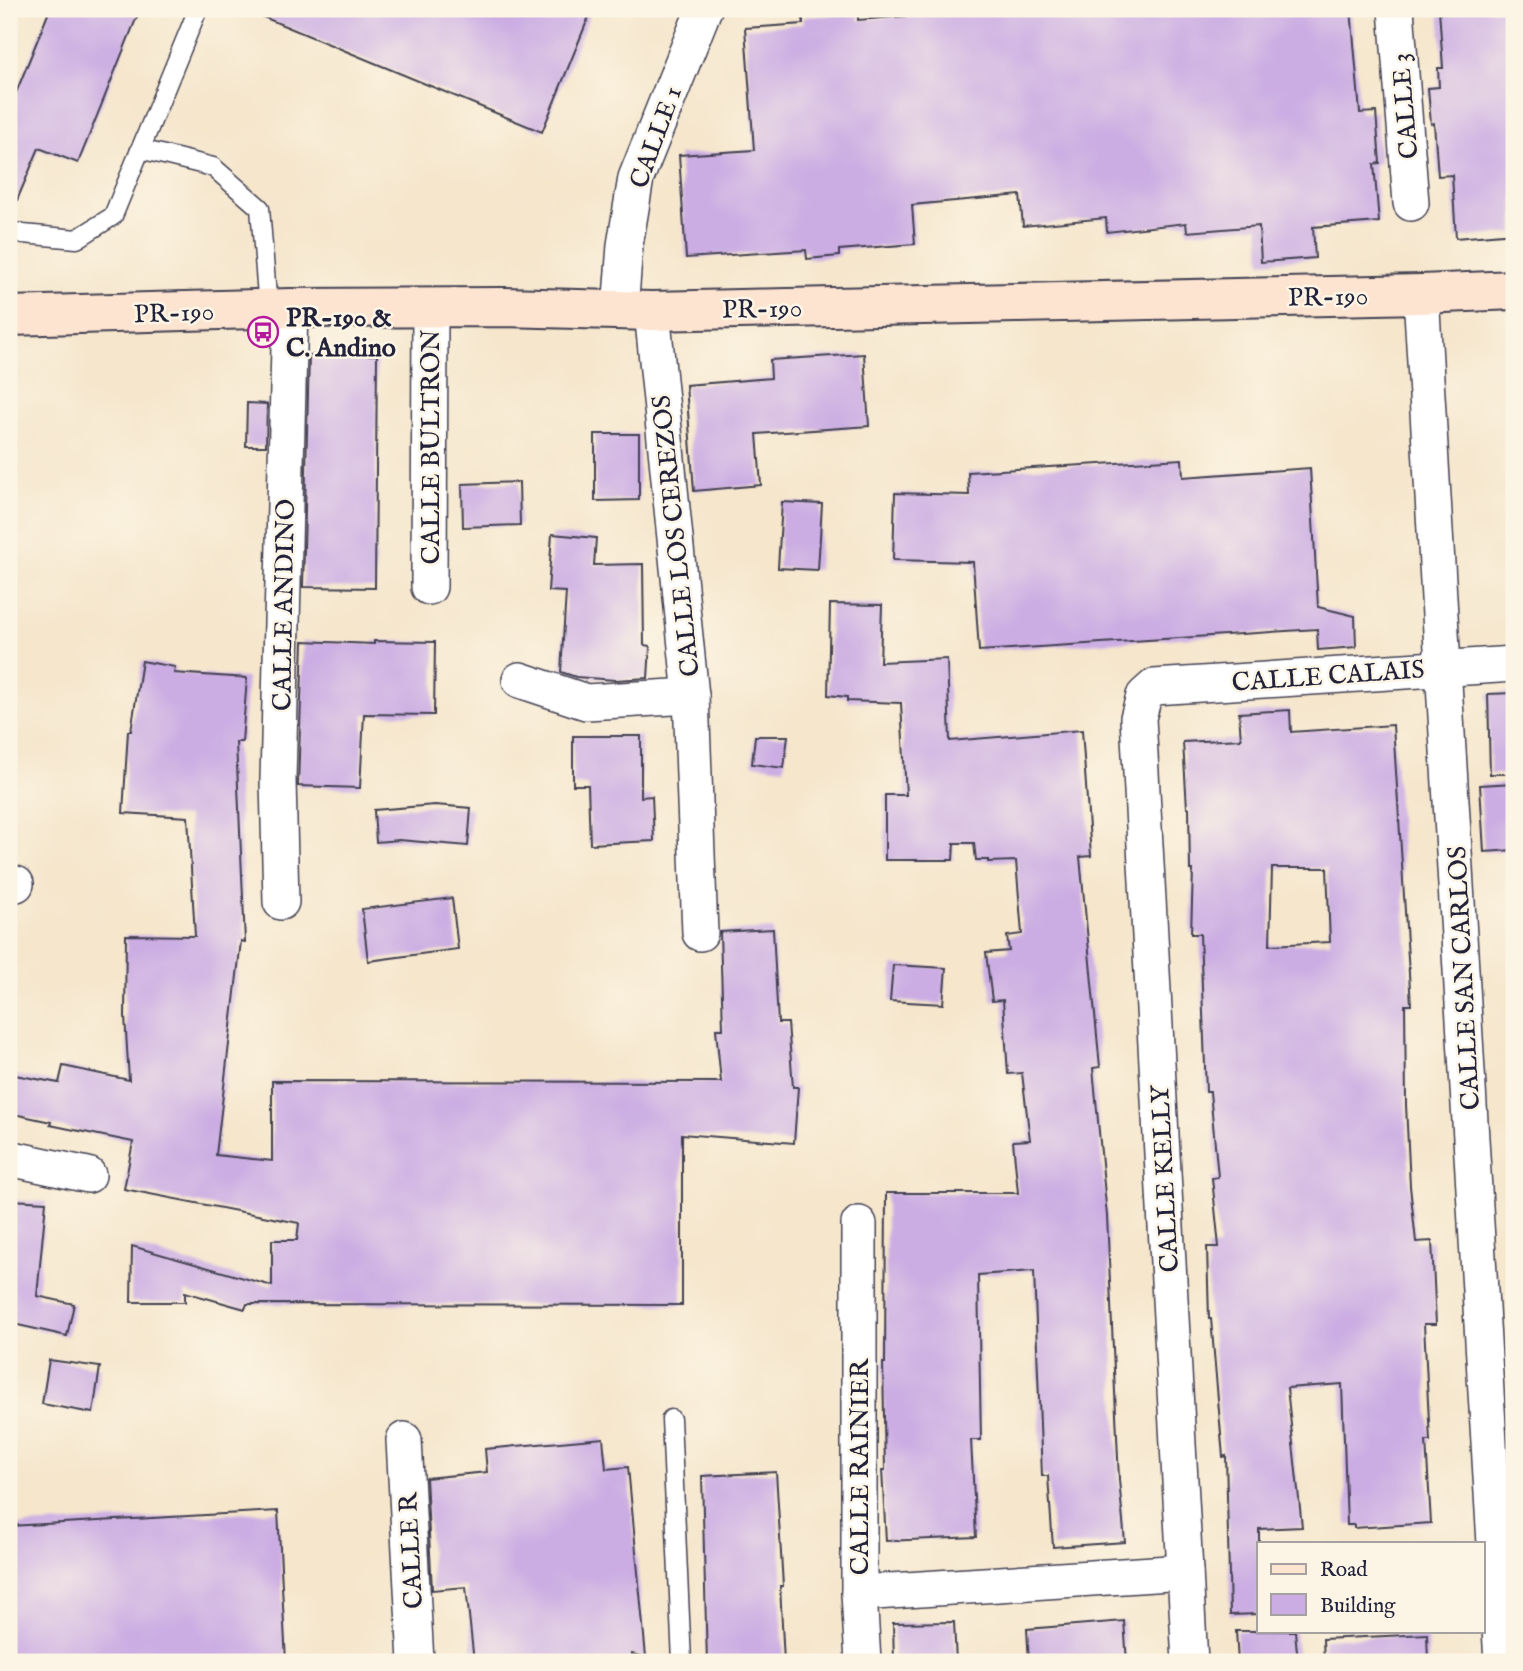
<svg xmlns="http://www.w3.org/2000/svg" width="1523" height="1671" viewBox="0 0 1523 1671" font-family="'IM FELL English',serif">
<rect width="100%" height="100%" fill="#fcf5e5"/>
<filter id="ink" filterUnits="userSpaceOnUse"><feTurbulence type="fractalNoise" baseFrequency=".0143" numOctaves="2"/><feDisplacementMap in="SourceGraphic" scale="14" xChannelSelector="R" yChannelSelector="G"/><feConvolveMatrix kernelMatrix="1 2 1 2 8 2 1 2 1" color-interpolation-filters="sRGB"/></filter>
<filter id="wash" filterUnits="userSpaceOnUse"><feTurbulence type="fractalNoise" baseFrequency=".00686" numOctaves="4" result="noise"/><feDisplacementMap in="SourceGraphic" scale="28" xChannelSelector="R" yChannelSelector="G"/><feGaussianBlur stdDeviation="1.57" result="paint"/><feColorMatrix in="noise" values="0 0 0 0 0 0 0 0 0 0 0 0 0 0 0 0 0 1.4 0 .05"/><feComposite in="paint" operator="in"/></filter>
<g filter="url(#wash)">
<rect width="100%" height="100%" fill="#f5e6cc"/>
<g id="blocks">
<g fill="#cbade3" fill-rule="evenodd">
<polygon points="50,9 140,9 78,163 39,148 9,219 9,110"/>
<polygon points="244,9 592,9 542,132"/>
<polygon points="931,9 1351,9 1360,113 1376,112 1380,163 1374,164 1379,222 1313,227 1315,258 1261,262 1259,226 1187,232 1186,223 1107,232 1106,218 1023,226 1020,195 912,205 915,244 839,250 839,256 807,259 806,250 686,258 679,155 754,150 745,28 803,24 803,17 858,13 858,20 931,14"/>
<polygon points="1439,9 1514,9 1514,233 1456,238 1452,175 1438,176 1434,123 1431,124 1428,88 1439,87 1438,68 1443,68"/>
<polygon points="864,354 869,426 757,434 761,485 694,491 686,385 771,378 770,360"/>
<polygon points="309,355 377,355 375,588 303,587"/>
<polygon points="247,403 267,404 266,446 246,446"/>
<polygon points="595,434 639,434 639,500 595,501"/>
<polygon points="1182,459 1183,477 1310,468 1318,607 1355,616 1356,647 1318,650 1317,629 979,651 973,562 893,560 895,493 969,495 968,472"/>
<polygon points="519,482 520,525 463,527 462,484"/>
<polygon points="782,502 822,504 818,570 778,568"/>
<polygon points="552,534 596,538 594,565 643,564 644,645 650,646 648,678 615,680 576,677 561,672 566,592 548,591"/>
<polygon points="830,604 882,605 880,662 947,659 950,741 1082,730 1091,856 1080,857 1100,1067 1093,1068 1107,1216 1119,1480 1125,1542 1053,1547 1048,1476 1042,1476 1034,1271 978,1275 981,1440 971,1440 976,1537 886,1541 882,1470 885,1470 883,1363 885,1363 886,1193 1018,1193 1013,1141 1030,1140 1022,1073 1008,1074 1003,1000 992,1001 986,953 1009,951 1007,936 1022,934 1016,861 988,862 988,860 976,860 974,843 954,843 953,860 885,860 885,795 906,795 901,703 847,701 847,697 828,695"/>
<polygon points="303,641 374,644 374,641 435,642 434,715 364,714 360,788 298,786"/>
<polygon points="142,661 175,667 174,673 247,678 242,742 236,742 245,942 241,941 216,1155 272,1161 272,1081 721,1082 716,1029 723,1029 720,932 773,929 778,1023 788,1023 793,1087 798,1087 794,1143 682,1134 682,1305 247,1304 245,1309 185,1292 185,1302 131,1302 132,1246 272,1286 272,1240 297,1240 299,1223 124,1189 133,1142 50,1125 51,1122 9,1113 9,1074 59,1083 63,1066 129,1080 125,1016 126,935 195,936 188,817 123,813 128,731 131,731"/>
<polygon points="1514,693 1514,774 1490,774 1488,694"/>
<path d="M1290,710L1291,732L1393,725L1411,1005H1405L1406,1105L1410,1186L1416,1242L1432,1241L1436,1324H1424L1430,1441H1426L1431,1523L1354,1528V1525H1347L1342,1384L1287,1388L1302,1527L1259,1529V1614L1230,1615L1226,1456L1223,1457L1211,1319H1209L1207,1247H1219L1212,1178L1218,1177L1210,1092H1206L1200,934H1191L1193,870H1190L1189,808H1187L1183,742L1241,739L1239,713ZM1272,868H1327L1330,942L1270,945Z"/>
<polygon points="573,736 641,736 641,797 652,796 654,841 590,844 588,785 573,785"/>
<polygon points="755,736 788,736 784,768 752,764"/>
<polygon points="1514,783 1514,850 1484,852 1480,785"/>
<polygon points="435,805 471,808 468,846 399,840 376,842 374,810"/>
<polygon points="452,898 458,949 368,961 362,909"/>
<polygon points="893,965 946,968 943,1004 890,1001"/>
<polygon points="11,1200 46,1202 37,1296 74,1304 67,1336 9,1323 9,1224"/>
<polygon points="49,1360 100,1367 93,1413 42,1404"/>
<polygon points="603,1438 606,1469 628,1467 646,1657 632,1654 633,1662 474,1662 466,1587 432,1590 426,1478 487,1472 485,1449"/>
<polygon points="776,1472 783,1586 780,1586 784,1662 707,1662 702,1476"/>
<polygon points="278,1511 286,1662 9,1662 9,1526"/>
<polygon points="1124,1621 1127,1662 1029,1662 1027,1629"/>
<polygon points="954,1622 956,1662 894,1662 893,1623"/>
<polygon points="1236,1631 1295,1631 1298,1662 1238,1662"/>
<polygon points="1427,1634 1428,1662 1324,1662 1323,1639"/>
</g>
</g>
</g>
<g filter="url(#ink)">
<use href="#blocks" fill-opacity="0" stroke="#423f51" stroke-width="2"/>
<g fill="none" stroke-linecap="round" stroke-linejoin="round">
<g stroke="#423f51" stroke-width="21">
<g id="lane">
<polyline points="140,149 213,167 260,208 268,309"/>
<polyline points="9,230 23,234 77,239 113,216 198,9"/>
<polyline points="671,1419 682,1662"/>
</g>
</g>
<g stroke="#423f51" stroke-width="38">
<g id="street">
<polyline points="1396,9 1411,203"/>
<polyline points="1421,294 1502,1662"/>
<polyline points="620,311 625,245 636,178 704,9"/>
<polyline points="652,311 691,696 700,933"/>
<polyline points="429,587 430,308"/>
<polyline points="520,680 586,702 691,696"/>
<polyline points="9,883 16,884"/>
<polyline points="281,902 278,780 290,308"/>
<polyline points="9,1158 88,1175"/>
<polyline points="859,1224 859,1593 863,1662"/>
<polyline points="404,1440 416,1662"/>
<polyline points="859,1593 1185,1572"/>
<polyline points="1190,1662 1138,718 1144,696 1154,687 1514,664"/>
</g>
</g>
<g stroke="#423f51" stroke-width="42">
<polyline id="secondary" points="9,316 290,308 504,307 652,311 1421,294 1514,290"/>
</g>
<use href="#lane" stroke="#fff" stroke-width="18"/>
<use href="#street" stroke="#fff" stroke-width="35"/>
<use href="#secondary" stroke="#fde4d1" stroke-width="38"/>
</g>
</g>
<defs>
<g id="bus-ring" transform="scale(1.575)"><circle r="9.5" fill="#fcf5e5" stroke="#b5179e" stroke-width="1.5"/><path d="M-5-6H5V4H4V6H2V4H-2V6H-4V4H-5ZM-3.5-4V0h7V-4ZM-3.5 1.2v1.5H-2V1.2ZM2 1.2v1.5H3.5V1.2Z" fill="#b5179e"/></g>
</defs>
<g fill-rule="evenodd">
<use href="#bus-ring" x="263" y="332"/>
</g>
<g text-anchor="middle" stroke-width="5" stroke-linejoin="round" paint-order="stroke">
<g font-size="26" fill="#22223b" stroke="#fcf5e5">
<text transform="translate(1404 106) rotate(-95)" y="9">CALLE 3</text>
<text transform="translate(655 137) rotate(-70)" y="9">CALLE 1</text>
<text transform="translate(1328 296) rotate(-1)" y="9">PR-190</text>
<text transform="translate(762 308) rotate(-1)" y="9">PR-190</text>
<text transform="translate(174 312) rotate(-2)" y="9">PR-190</text>
<text transform="translate(430 447) rotate(-90)" y="9">CALLE BULTRON</text>
<text transform="translate(675 536) rotate(-96)" y="9">CALLE LOS CEREZOS</text>
<text transform="translate(283 605) rotate(-89)" y="9">CALLE ANDINO</text>
<text transform="translate(1328 675) rotate(-4)" y="9">CALLE CALAIS</text>
<text transform="translate(1463 978) rotate(-93)" y="9">CALLE SAN CARLOS</text>
<text transform="translate(1164 1179) rotate(-93)" y="9">CALLE KELLY</text>
<text transform="translate(859 1467) rotate(-90)" y="9">CALLE RAINIER</text>
<text transform="translate(410 1551) rotate(-93)" y="9">CALLE R</text>
</g>
<g font-size="26" font-weight="bold" fill="#22223b" stroke="#fcf5e5" text-anchor="start">
<text x="286" y="326">PR-190 &amp;<tspan x="286" dy="30">C. Andino</tspan></text>
</g>
</g>
<rect width="1523" height="1671" fill="none" stroke="#fcf5e5" stroke-width="35"/>
<rect x="1257" y="1542" width="228" height="91" fill="#fcf5e5" stroke="#a5a1a1" stroke-width="2"/>
<rect x="1271" y="1564" width="35" height="10" fill="#fde4d1" stroke="#a5a1a1" stroke-width="2"/>
<text x="1320" y="1576" font-size="21" fill="#22223b">Road</text>
<rect x="1271" y="1594" width="35" height="21" fill="#cbade3" stroke="#a5a1a1" stroke-width="2"/>
<text x="1320" y="1612" font-size="21" fill="#22223b">Building</text>
</svg>
